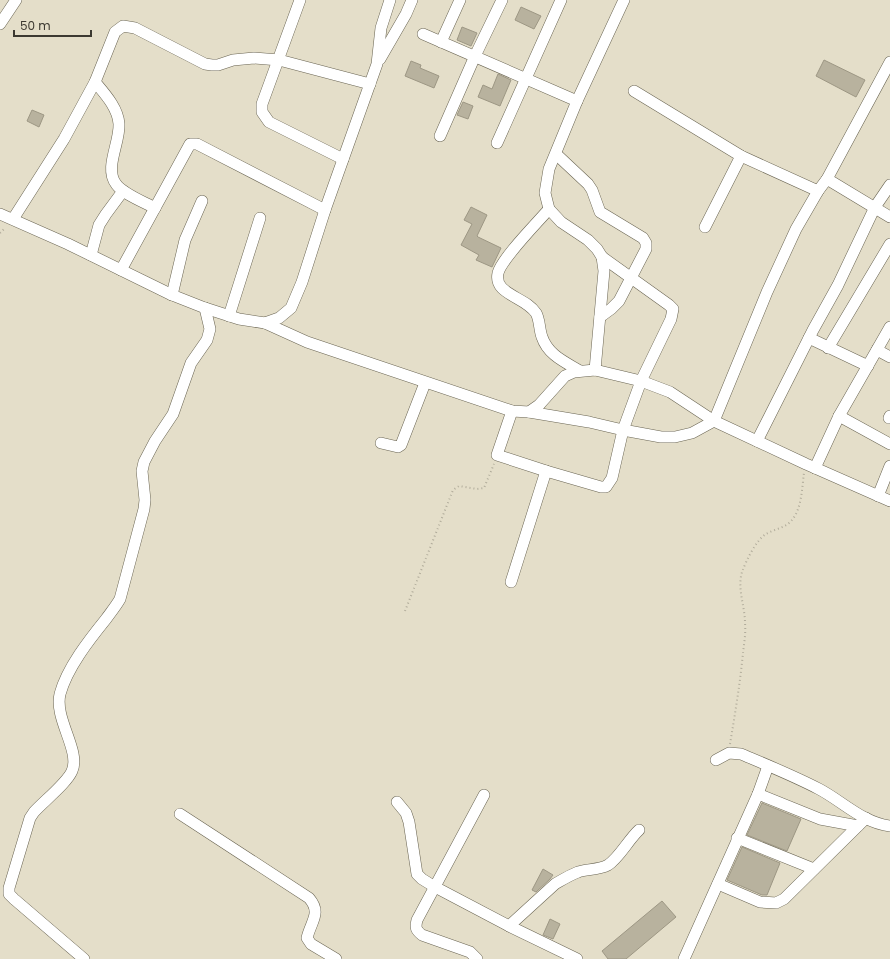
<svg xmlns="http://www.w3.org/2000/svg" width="890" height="959" viewBox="0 0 890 959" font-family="Poppins,sans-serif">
<rect width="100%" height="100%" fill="#e4dec9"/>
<g fill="#b8b29e" stroke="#9d9784">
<polygon points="521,7 541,16 534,29 515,20"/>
<polygon points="462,27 477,33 471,46 457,40"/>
<polygon points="824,60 865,80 856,97 816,76"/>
<polygon points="411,61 421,65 420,68 439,76 434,88 405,76"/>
<polygon points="498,74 511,80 500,106 478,97 483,85 492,89"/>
<polygon points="463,102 473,106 468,119 457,115"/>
<polygon points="32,110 44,115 39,127 27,121"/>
<polygon points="471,207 487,215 477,236 478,237 501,248 492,267 476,260 479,255 461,245 472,224 464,220"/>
<polygon points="762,803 801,819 787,851 747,835"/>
<polygon points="742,847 780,863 767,895 762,895 727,880"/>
<polygon points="543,869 553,875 550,879 536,892 532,890"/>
<polygon points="662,901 676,917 626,959 608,959 602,951"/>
<polygon points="550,919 560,924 553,939 543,935"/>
</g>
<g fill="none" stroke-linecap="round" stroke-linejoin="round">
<g stroke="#6a6553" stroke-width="12">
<g id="minor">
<polyline points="300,0 262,104 262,112 269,122 343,159"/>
<polyline points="0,24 16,0"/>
<polyline points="423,34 577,101"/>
<polyline points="441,42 460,0"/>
<polyline points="380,59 406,14 412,0"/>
<path d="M95,82C105,94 118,108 119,124C120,143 104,168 116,184C123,194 144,202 155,208"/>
<polyline points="634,91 741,156 818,191"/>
<polyline points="440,136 475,56 502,0"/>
<polyline points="497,143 561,0"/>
<polyline points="556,154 588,184 592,190 600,212 643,238 646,243 646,249 619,301 611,309 600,317"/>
<polyline points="827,179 890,217"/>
<path d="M549,209C538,222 502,258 498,273C497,278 498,284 502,288C512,298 528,301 536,313C540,320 539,329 542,337C548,355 565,362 580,371"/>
<polyline points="0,214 68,244 172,295 205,308 239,319 265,323 279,318 291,308 302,282 325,210 377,64 381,28 390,0"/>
<polyline points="13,219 64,139 95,82 115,32 123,26 135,28 205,64 212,65 218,65 233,60 254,58 279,60 370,84"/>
<polyline points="705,227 741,156"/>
<polyline points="91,255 99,225 106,214 123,191"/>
<polyline points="121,270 190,144 197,144 325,210"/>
<polyline points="172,295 185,240 202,201"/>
<polyline points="229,316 260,218"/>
<polyline points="265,323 307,342 512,411 529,412 539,405 565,376 574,372 595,370 641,381 670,392 714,421 806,464 890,501"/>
<polyline points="809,338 868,366"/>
<polyline points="828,348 890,244"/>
<polyline points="877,350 890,357"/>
<polyline points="595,370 604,271 602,257 597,249 588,240 561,222 549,209 545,193 549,169 577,101 624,0"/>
<polyline points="512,411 497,455 546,471 601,487 606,487 612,478 623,430 641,381 671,319 673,309 669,305 602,257"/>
<polyline points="529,412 589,422 623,430 661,437 675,437 692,433 714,421 767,292 796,229 818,191 827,179 890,62"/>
<polyline points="839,416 890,444"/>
<polyline points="889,418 890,416"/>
<polyline points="757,441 813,330 838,285 875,207 890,185"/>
<polyline points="381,443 398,447 401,445 425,383"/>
<polyline points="815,468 839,416 890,327"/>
<polyline points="878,496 890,466"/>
<polyline points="511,582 546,471"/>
<path d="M716,760L729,753L741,754C767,765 794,776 819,789C842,801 863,823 890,826"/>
<polyline points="758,794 820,819 858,826"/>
<path d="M397,802L406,813L409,822L417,874L422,879L435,887L509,926L555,884C562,880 570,875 578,872C587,869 599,870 608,865C619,858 629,839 639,830"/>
<path d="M180,814L309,898C322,913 311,921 307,938L311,944L336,959"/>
<polyline points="737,838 814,869"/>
<polyline points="718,884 760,902 776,903 784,899 866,818"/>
<polyline points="509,926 577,959"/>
<path d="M84,959L14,899L9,894V888L30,818L34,812C44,801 67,783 72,771C81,751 54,719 60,694C67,668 89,640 106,619C111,612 116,606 120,599L144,509L145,500L142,471L144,462L155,441L173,414L191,363L207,340L210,329L205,308"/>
<path d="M477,959L470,952L422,935C416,930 415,928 417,920L484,795"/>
<polyline points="684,959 758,794 768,766"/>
</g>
</g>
<g stroke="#b1ac9b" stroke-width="2" stroke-dasharray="1 3" stroke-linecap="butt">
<polyline points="0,233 5,228"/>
<polyline points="405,611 453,490 459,486 477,489 484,488 494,464"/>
<path d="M730,744C735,714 740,684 743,653C744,644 746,633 745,623C745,606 737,589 742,572C746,561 756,540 766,534C774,529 786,528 792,520C802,508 802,487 804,473"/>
</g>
<use href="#minor" stroke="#fff" stroke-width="11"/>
</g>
<path d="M14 30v6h77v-6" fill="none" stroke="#3c3931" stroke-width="2"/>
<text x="20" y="30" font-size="12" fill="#3c3931" stroke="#e4dec9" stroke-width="3" paint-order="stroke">50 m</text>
</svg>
